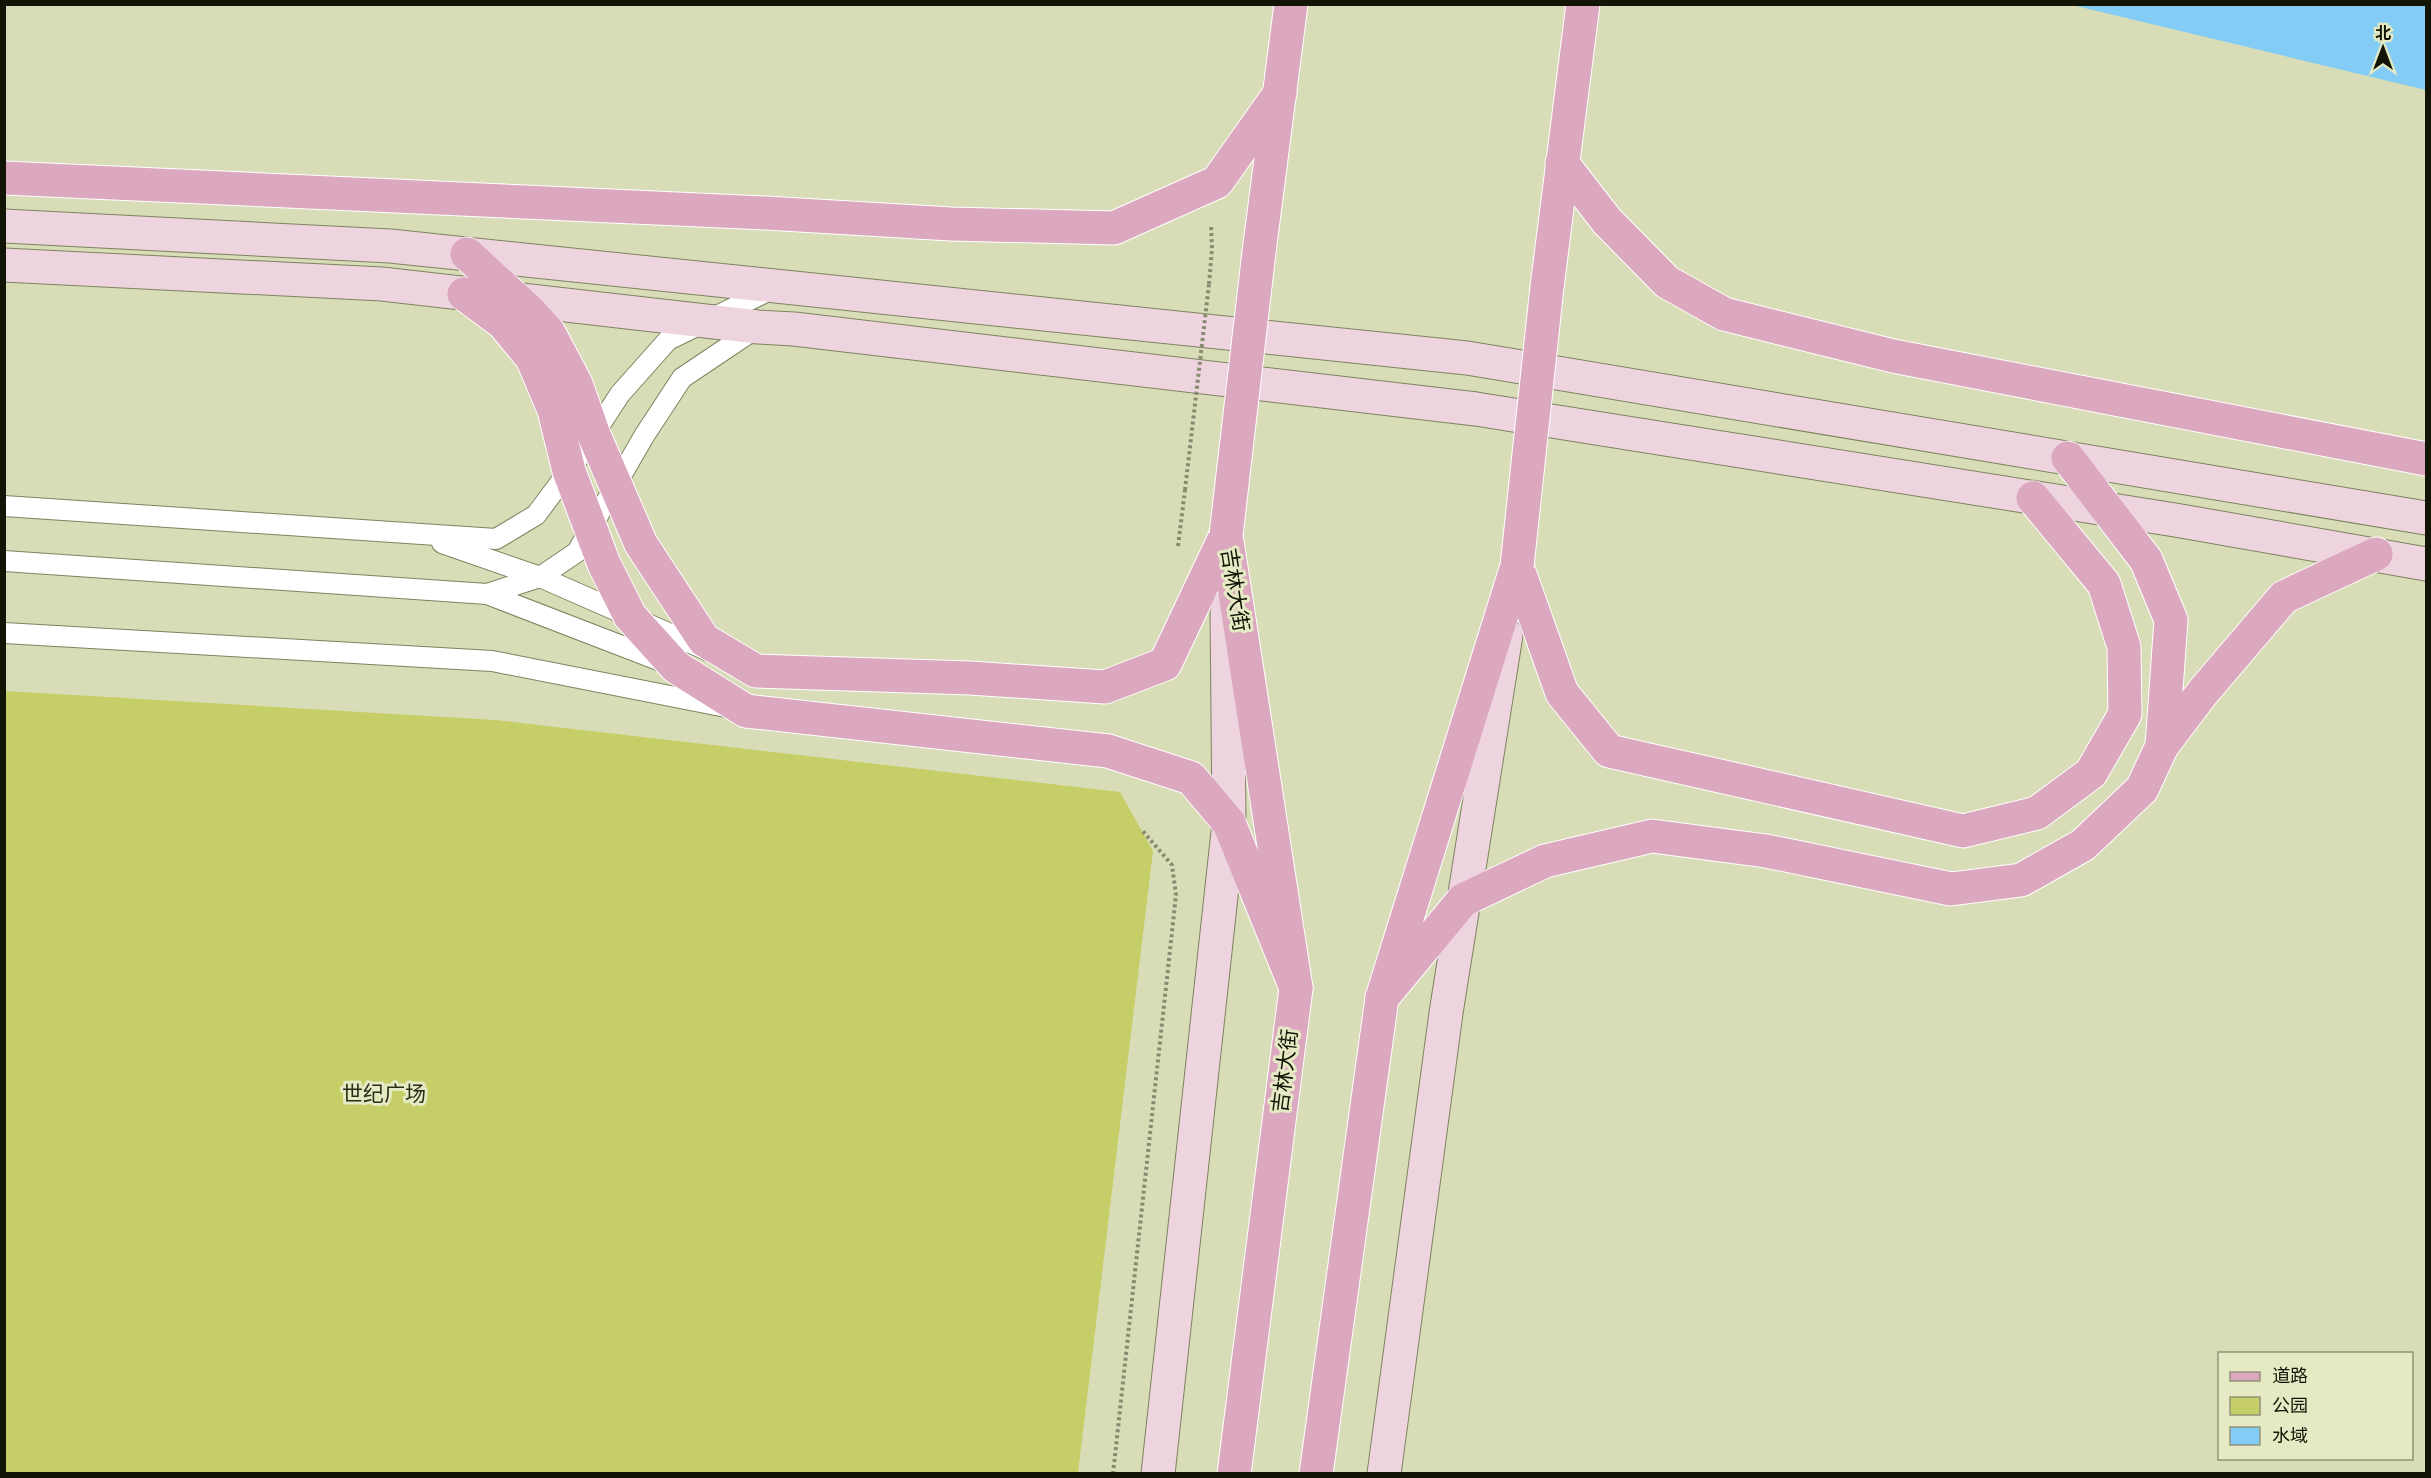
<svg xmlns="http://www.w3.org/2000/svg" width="2431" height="1478" viewBox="0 0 2431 1478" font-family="'Nunito Sans','Noto Sans SC',sans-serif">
<rect width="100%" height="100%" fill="#d8ddb7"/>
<polygon fill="#c5ce67" points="5,691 495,720 1120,792 1153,851 1078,1473 5,1473"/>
<polygon fill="#82ccf5" points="2072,5 2426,5 2426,91 2426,90"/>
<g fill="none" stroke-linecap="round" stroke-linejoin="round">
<g stroke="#7e835f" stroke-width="22">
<g id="lane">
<polyline points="4,506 496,539 536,515 577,460 620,394 668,340 772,289"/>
<polyline points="442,543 540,577 709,651"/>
<polyline points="4,561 487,594 540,577 577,552 644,436 682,378 758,327"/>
<polyline points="487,594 666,663"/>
<polyline points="4,633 492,661 726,707"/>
</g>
</g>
<g stroke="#7e835f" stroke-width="35">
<g id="secondary">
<polyline points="4,226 390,246 1467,358 2426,518"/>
<polyline points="4,265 382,284 758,327 794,329 1476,409 2175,520 2426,564"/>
<polyline points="1158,1474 1229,823 1227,608"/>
<polyline points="1384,1474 1446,1013 1506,635"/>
</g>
</g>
<g stroke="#fff" stroke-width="35">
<g id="primary">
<polyline points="1562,163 1607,221 1667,282 1724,314 1893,356 2426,459"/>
<polyline points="4,178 766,213 951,224 1114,228 1217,182 1280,93"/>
<polyline points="1259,252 1291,4"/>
<polyline points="467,254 531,313 549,333 576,384 594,435 641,544 704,640 756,671 970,678 1105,687 1165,664 1226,535"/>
<polyline points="1547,287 1583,4"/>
<polyline points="464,294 503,323 532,358 554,410 569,471 604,564 630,616 676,667 746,711 1108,751 1191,778 1229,823 1296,988"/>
<polyline points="1226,535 1296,988 1234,1474"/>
<polyline points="1517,566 1562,693 1609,751 1963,831 2037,813 2091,773 2125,714 2124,647 2104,584 2033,498"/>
<polyline points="2162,746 2203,692 2284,597 2376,554"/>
<polyline points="1382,998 1463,900 1545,861 1652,836 1766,851 1951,889 2021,880 2083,845 2142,789 2162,746 2171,620 2146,560 2068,458"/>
<polyline points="1316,1474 1382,998 1517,566"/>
</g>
</g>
<g stroke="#888b6f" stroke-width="4" stroke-dasharray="3 3" stroke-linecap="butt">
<polyline points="1209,284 1212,249 1211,225"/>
<polyline points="1178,546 1185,490"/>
<polyline points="1113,1474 1176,895 1172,865 1141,829"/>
</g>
<use href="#lane" stroke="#fff" stroke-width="20"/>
<use href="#secondary" stroke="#eed4df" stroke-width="33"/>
<use href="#primary" stroke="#dca8bf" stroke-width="33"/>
<g stroke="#fff" stroke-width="35" stroke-linecap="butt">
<g id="primary-bridge">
<polyline points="1226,535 1259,252"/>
<polyline points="1517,566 1547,287"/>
</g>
</g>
<polyline stroke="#888b6f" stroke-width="4" stroke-dasharray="3 3" stroke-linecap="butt" points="1185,490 1209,284"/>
<use href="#primary-bridge" stroke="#dca8bf" stroke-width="33"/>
</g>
<g text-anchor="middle" stroke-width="6" stroke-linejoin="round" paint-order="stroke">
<g font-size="21" fill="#121406" stroke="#e5eac4">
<text transform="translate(1235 590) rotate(81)" y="7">吉林大街</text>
<text transform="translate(1285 1071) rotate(-83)" y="7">吉林大街</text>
</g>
<g font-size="21" fill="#2a2d16" stroke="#e5eac4">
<text x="384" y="1101">世纪广场</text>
</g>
</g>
<rect width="2431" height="1478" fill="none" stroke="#121406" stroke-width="12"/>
<rect x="2218" y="1352" width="195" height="108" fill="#e5eac4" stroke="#919478" stroke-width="1.5"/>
<rect x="2230" y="1372" width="30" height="9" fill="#dca8bf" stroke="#919478" stroke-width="1.5"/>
<text x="2272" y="1382" font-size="18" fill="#121406">道路</text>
<rect x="2230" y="1397" width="30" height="18" fill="#c5ce67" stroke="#919478" stroke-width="1.5"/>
<text x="2272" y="1412" font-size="18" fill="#121406">公园</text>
<rect x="2230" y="1427" width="30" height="18" fill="#82ccf5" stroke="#919478" stroke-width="1.5"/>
<text x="2272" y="1442" font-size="18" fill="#121406">水域</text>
<g transform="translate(2383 48)" stroke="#e5eac4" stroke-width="4.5" paint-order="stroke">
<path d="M0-4.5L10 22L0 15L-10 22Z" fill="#121406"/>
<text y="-9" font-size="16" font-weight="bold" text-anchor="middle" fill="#121406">北</text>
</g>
</svg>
